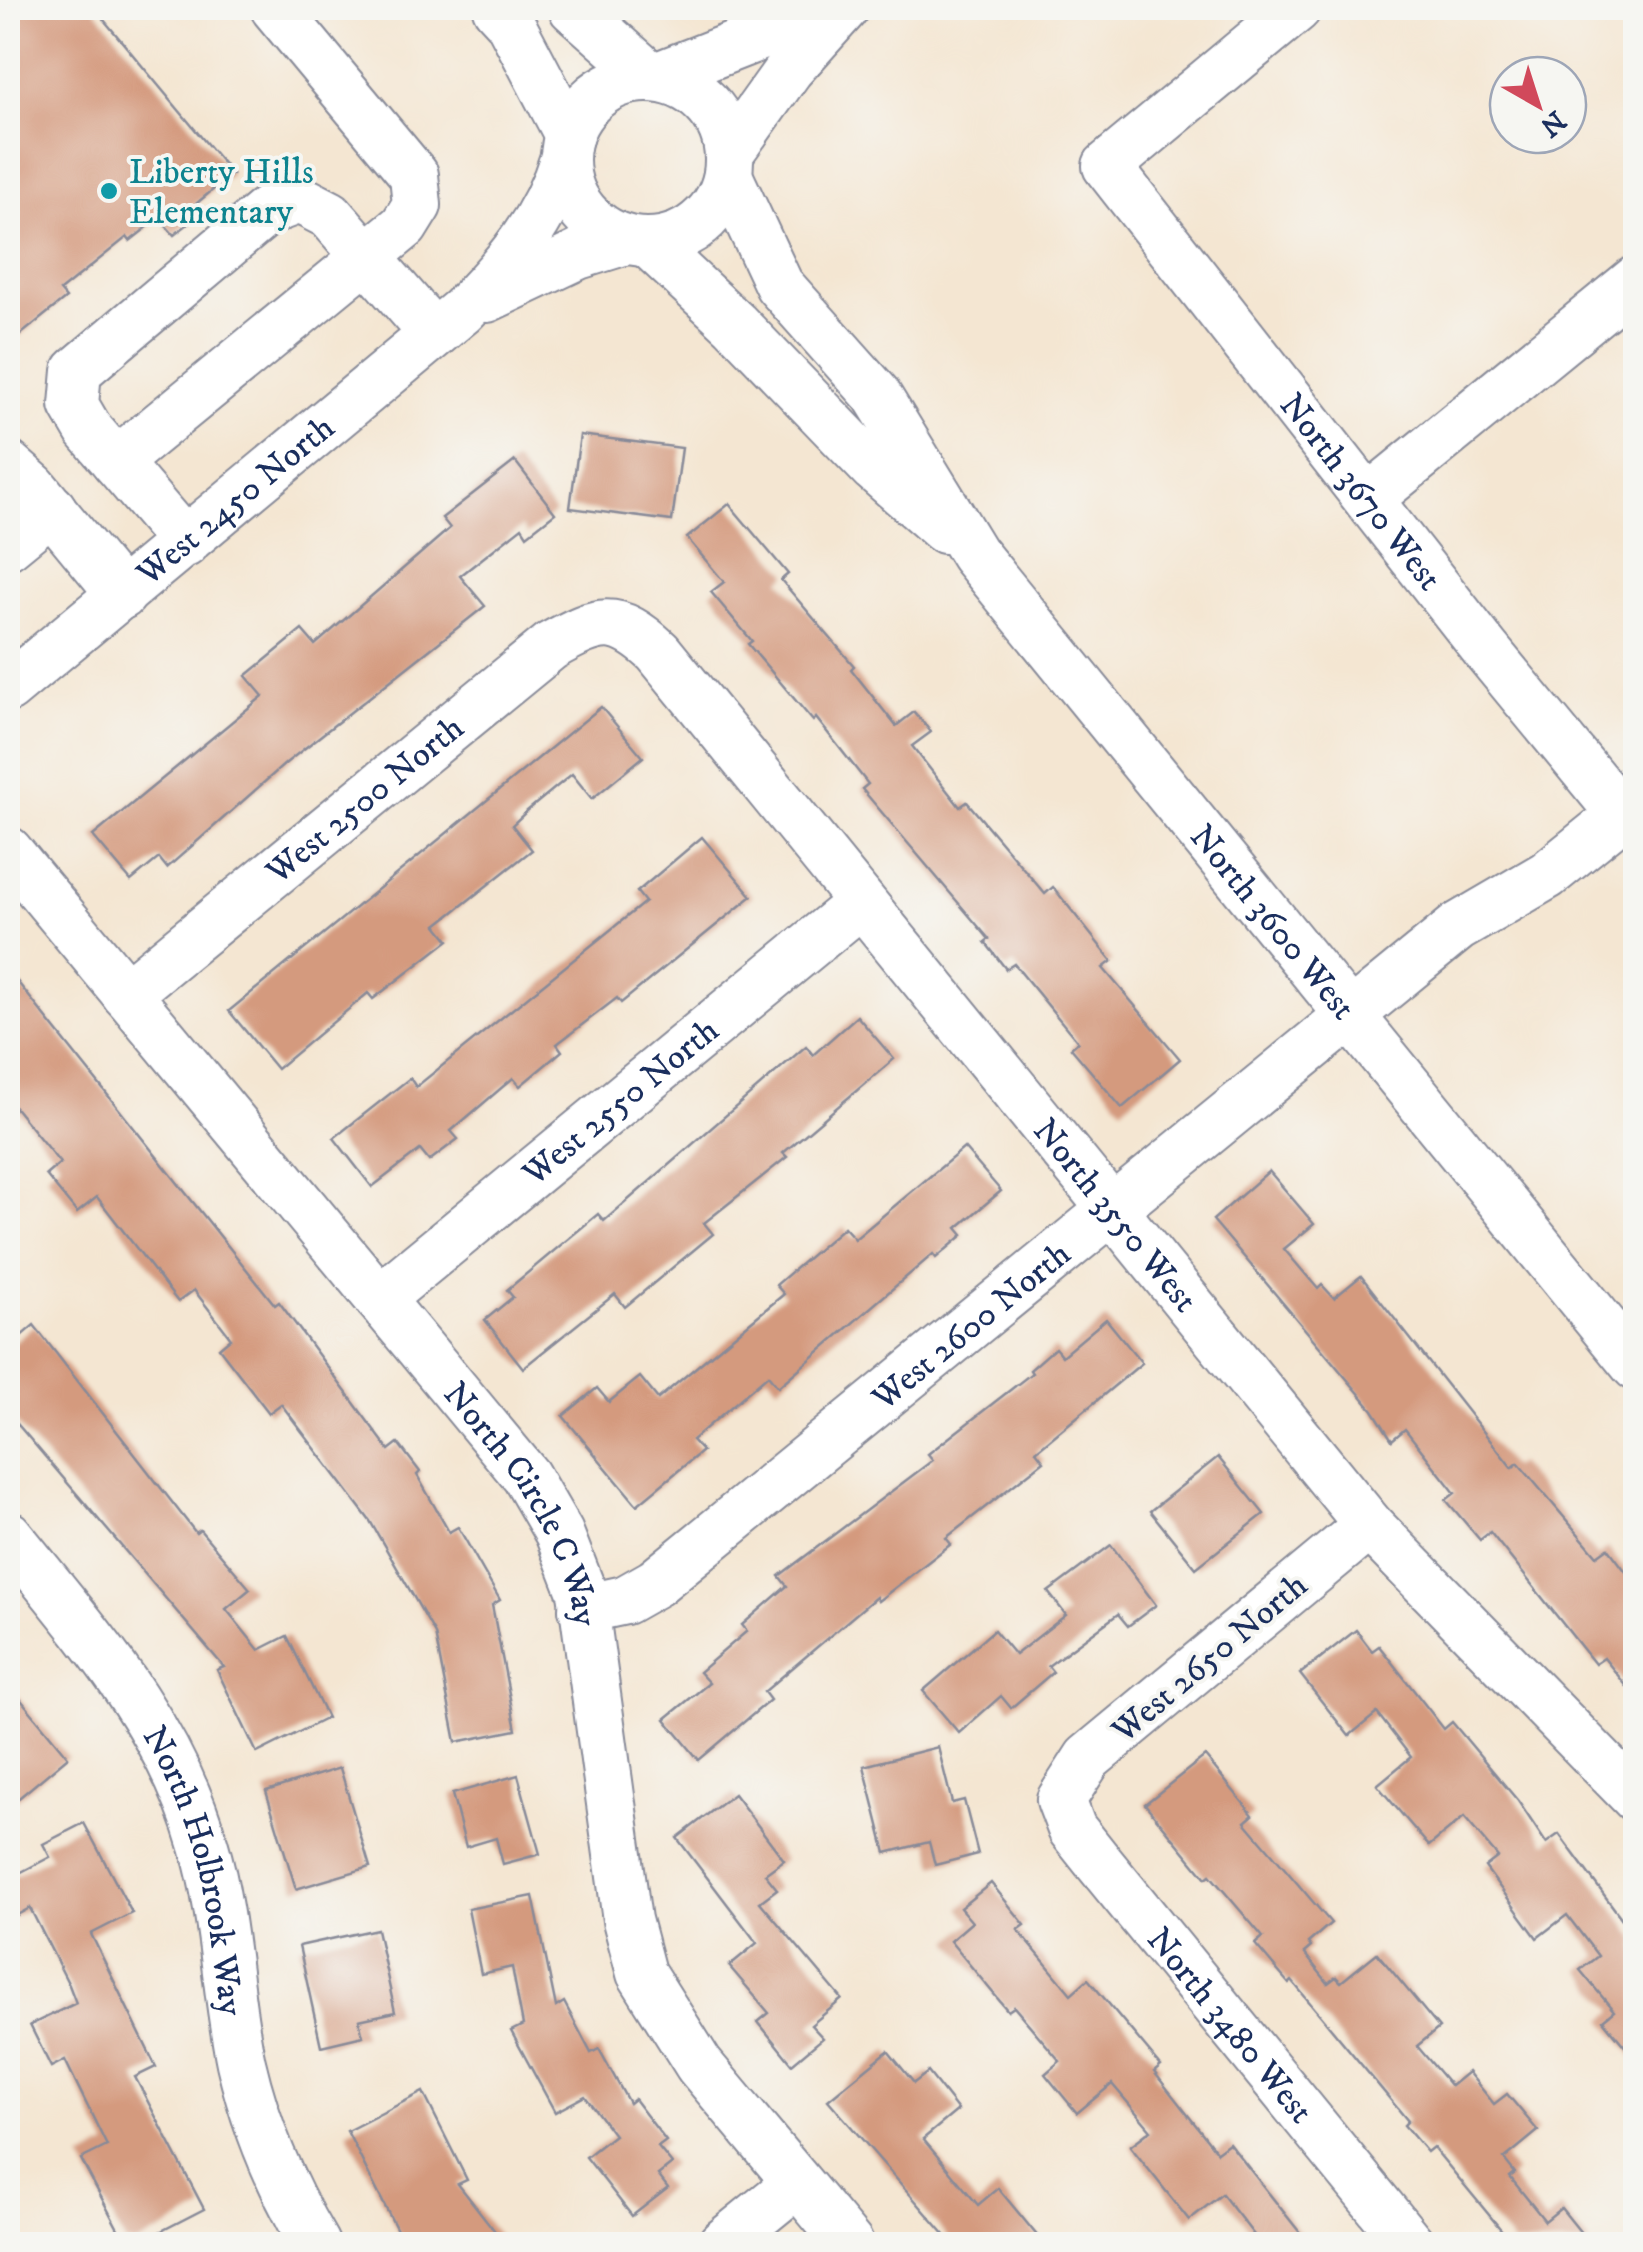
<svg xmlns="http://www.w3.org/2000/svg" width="1643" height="2252" viewBox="0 0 1643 2252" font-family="'IM FELL DW Pica',serif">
<rect width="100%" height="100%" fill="#f6f6f2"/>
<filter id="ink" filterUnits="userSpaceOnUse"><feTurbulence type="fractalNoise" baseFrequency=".01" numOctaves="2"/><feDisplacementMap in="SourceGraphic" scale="20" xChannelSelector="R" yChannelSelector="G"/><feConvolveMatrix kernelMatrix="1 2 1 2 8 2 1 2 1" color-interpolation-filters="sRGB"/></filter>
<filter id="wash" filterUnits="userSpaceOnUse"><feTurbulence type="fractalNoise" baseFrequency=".0048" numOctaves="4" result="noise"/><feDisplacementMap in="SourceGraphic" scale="40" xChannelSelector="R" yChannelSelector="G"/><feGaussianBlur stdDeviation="2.25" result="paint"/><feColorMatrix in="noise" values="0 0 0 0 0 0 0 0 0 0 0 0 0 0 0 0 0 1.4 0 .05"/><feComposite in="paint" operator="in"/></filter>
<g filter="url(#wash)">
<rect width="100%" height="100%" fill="#f4e6d2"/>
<g id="blocks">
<g fill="#d49a7e">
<polygon points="8,8 94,8 232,174 191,208 198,216 174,235 159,218 130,241 127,237 60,291 66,298 8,345"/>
<polygon points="580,435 682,448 672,521 570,508"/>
<polygon points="515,461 555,513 527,535 522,527 460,576 485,606 286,763 167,868 159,858 131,881 93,836 263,696 246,676 302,630 315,645 450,528 442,518"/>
<polygon points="729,504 788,574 781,580 854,666 851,669 896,726 914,712 931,732 912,746 960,807 967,802 1045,894 1053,887 1112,961 1103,968 1180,1059 1122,1108 1071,1048 1078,1042 1014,964 1006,969 985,942 989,939 862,789 868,784 816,718 813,721 748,644 752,641 711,592 724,582 687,538"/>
<polygon points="601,707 643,757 592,799 572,774 527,811 512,825 532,850 437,925 449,940 373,999 368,993 277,1069 229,1011"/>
<polygon points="702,837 752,896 621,1003 617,998 557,1044 562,1051 520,1086 513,1078 451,1131 458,1139 429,1161 420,1150 372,1187 334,1138 410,1078 416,1087 645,902 637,892"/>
<polygon points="8,970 275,1305 279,1302 389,1450 398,1443 420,1472 417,1475 449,1532 458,1527 500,1600 492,1605 516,1730 456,1742 435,1634 370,1521 281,1404 269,1413 219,1348 231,1338 194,1290 178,1302 97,1197 77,1213 46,1175 60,1163 8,1099"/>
<polygon points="857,1016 894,1059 783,1153 787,1157 704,1223 713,1234 625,1307 615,1294 523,1368 485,1320 513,1297 507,1290 598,1214 604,1221 806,1046 813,1055"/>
<polygon points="964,1148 1001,1191 957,1228 963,1235 936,1258 933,1254 778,1387 768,1375 692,1440 702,1451 637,1505 563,1416 597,1388 609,1402 640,1377 658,1399 784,1294 776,1285 844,1227 855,1239"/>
<polygon points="1269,1171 1314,1224 1284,1249 1318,1289 1322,1285 1334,1298 1361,1276 1512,1468 1518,1463 1597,1556 1608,1548 1636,1585 1636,1698 1604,1658 1595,1664 1490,1532 1480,1540 1446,1500 1455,1493 1405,1429 1392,1440 1373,1410 1213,1220"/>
<polygon points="1106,1319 1142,1363 1036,1451 1044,1461 946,1538 951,1544 878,1601 876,1597 764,1692 770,1700 699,1760 665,1719 709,1683 699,1672 747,1631 742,1625 787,1586 779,1576 933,1460 928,1454 1032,1373 1030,1370 1055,1348 1062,1356"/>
<polygon points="34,1325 196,1533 200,1530 250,1589 226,1609 259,1650 287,1636 327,1718 257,1753 217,1670 224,1667 8,1413 8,1347"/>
<polygon points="1218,1457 1264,1514 1196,1568 1150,1511"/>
<polygon points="1111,1545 1156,1605 1128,1626 1118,1614 1048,1666 1053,1672 1011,1708 1001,1696 959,1733 923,1691 994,1630 1015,1655 1066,1615 1048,1592"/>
<polygon points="1356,1630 1372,1651 1379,1646 1444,1729 1452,1722 1518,1801 1546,1843 1559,1834 1636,1938 1636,2060 1603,2020 1614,2011 1580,1970 1598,1956 1567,1915 1537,1938 1485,1867 1498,1857 1464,1817 1429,1846 1377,1785 1411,1757 1377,1713 1349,1736 1300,1674"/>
<polygon points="8,1684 68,1757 8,1807"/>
<polygon points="938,1747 952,1803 964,1800 978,1854 935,1865 929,1842 886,1853 864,1766"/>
<polygon points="1205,1756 1253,1815 1245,1822 1331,1923 1308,1943 1311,1947 1304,1953 1328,1983 1336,1977 1341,1982 1377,1953 1439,2028 1417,2046 1451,2086 1468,2072 1494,2104 1507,2094 1538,2131 1504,2159 1515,2173 1510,2177 1545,2221 1561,2208 1590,2244 1513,2244 1433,2147 1427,2152 1404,2125 1408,2121 1292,1981 1289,1984 1255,1944 1263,1937 1210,1875 1206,1878 1145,1804"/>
<polygon points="340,1768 370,1867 296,1889 266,1791"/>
<polygon points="518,1775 540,1854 503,1864 496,1838 466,1847 452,1794"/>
<polygon points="734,1794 784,1860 765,1874 777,1889 760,1902 842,1999 811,2025 823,2038 792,2064 758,2022 769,2013 729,1966 757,1943 677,1838"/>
<polygon points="84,1823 132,1913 91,1934 156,2067 135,2077 204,2209 136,2244 126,2244 81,2159 107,2146 65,2060 51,2067 30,2025 76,2003 69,1985 30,1908 8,1920 8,1879 50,1857 43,1844"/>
<polygon points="991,1883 1025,1925 1018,1930 1071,1994 1088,1979 1161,2066 1154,2072 1217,2152 1229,2143 1309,2244 1261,2244 1222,2194 1189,2220 1130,2146 1151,2130 1112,2084 1077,2113 1045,2074 1060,2061 1014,2007 1008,2011 950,1941 972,1922 960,1908"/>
<polygon points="533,1896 556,2007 564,2002 591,2053 599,2049 629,2103 634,2099 666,2141 658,2147 672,2164 658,2175 668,2188 632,2216 586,2157 614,2135 585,2096 555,2112 511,2031 523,2025 512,1967 481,1974 468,1909"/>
<polygon points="377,1929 395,2012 359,2020 363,2036 321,2046 299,1946"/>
<polygon points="888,2051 914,2083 928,2072 958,2110 923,2139 978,2205 998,2188 1044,2244 953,2244 828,2100"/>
<polygon points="423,2092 467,2180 458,2184 505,2244 404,2244 347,2131"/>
</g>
</g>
</g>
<g filter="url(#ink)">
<use href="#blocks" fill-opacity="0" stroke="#888a98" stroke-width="2.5"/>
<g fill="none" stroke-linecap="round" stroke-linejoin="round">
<g stroke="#888a98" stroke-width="52">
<g id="minor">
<polyline points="497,8 509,21 569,135"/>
<polyline points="573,8 651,77"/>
<path id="s1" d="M1297,8L1107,166L1486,650L1621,814"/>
<polyline points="658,76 798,21 818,8"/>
<circle cx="647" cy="160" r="82"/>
<polyline points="729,153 789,69 844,8"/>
<path id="s2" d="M728,176L779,285L876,394L974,554L1636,1366"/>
<polyline points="648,243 735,324 874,468 944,529"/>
<polyline points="487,298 578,255 626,240"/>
<polyline points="116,462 404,226 417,205 414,175 275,8"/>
<polyline points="8,465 33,487 122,595"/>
<polyline points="1368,499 1636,280"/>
<polyline points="185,543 88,429 74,405 77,371 267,211 299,199 330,215 434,334"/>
<polyline points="8,545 52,509"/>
<path id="s3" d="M8,688L462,311C508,265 546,220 565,157"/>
<path id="s4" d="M8,851L526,1476L559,1533L582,1592L627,1920L641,1973L699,2065L849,2244"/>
<path id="s5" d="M126,994L551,646C599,619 616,613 658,652L1369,1525L1636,1798"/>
<path id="s6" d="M379,1299L861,903"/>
<path id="s7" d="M1369,1525L1088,1758L1061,1800L1072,1829L1095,1858L1410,2244"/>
<path id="s8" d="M8,1535C86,1632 169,1723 204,1846C225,1916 226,1992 241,2063C256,2128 282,2188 315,2244"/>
<path id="s9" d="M583,1609L625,1600L655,1583L1458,927L1547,875L1636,803"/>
<polyline points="722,2244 797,2183"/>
</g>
</g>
<use href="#minor" stroke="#fff" stroke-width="48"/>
</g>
</g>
<circle fill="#0f9aa8" stroke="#f6f6f2" stroke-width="4" cx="109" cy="191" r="10"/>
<g text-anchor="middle" stroke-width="8" stroke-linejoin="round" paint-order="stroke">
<g font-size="35" fill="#0d838f" stroke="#f6f6f2" text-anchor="start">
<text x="129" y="183">Liberty Hills<tspan x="129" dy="40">Elementary</tspan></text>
</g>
<g font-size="35" fill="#1b2f5e" stroke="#f6f6f2">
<text dy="12" stroke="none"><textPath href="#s1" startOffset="660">North 3670 West</textPath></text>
<text dy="12" stroke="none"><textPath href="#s3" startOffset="295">West 2450 North</textPath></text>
<text dy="12" stroke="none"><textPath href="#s5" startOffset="308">West 2500 North</textPath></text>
<text dy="12" stroke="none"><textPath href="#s2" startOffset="928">North 3600 West</textPath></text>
<text dy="12" stroke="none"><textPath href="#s6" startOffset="312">West 2550 North</textPath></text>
<text dy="12" stroke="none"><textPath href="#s5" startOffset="1395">North 3550 West</textPath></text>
<text dy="12" stroke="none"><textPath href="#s9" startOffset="485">West 2600 North</textPath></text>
<text dy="12" stroke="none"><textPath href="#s4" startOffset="835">North Circle C Way</textPath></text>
<text transform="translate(1209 1657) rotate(-40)" y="12">West 2650 North</text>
<text dy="12" stroke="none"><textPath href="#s8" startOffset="392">North Holbrook Way</textPath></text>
<text dy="12" stroke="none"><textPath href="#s7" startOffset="698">North 3480 West</textPath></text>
</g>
</g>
<rect width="1643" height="2252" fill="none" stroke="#f6f6f2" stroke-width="40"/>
<g transform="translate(1538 105) rotate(141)"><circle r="48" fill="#f6f6f2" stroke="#9ea6b7" stroke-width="2.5"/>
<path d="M0-8L18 38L0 25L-18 38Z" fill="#d1495b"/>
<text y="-15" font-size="28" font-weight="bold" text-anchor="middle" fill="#1b2f5e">N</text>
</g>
</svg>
